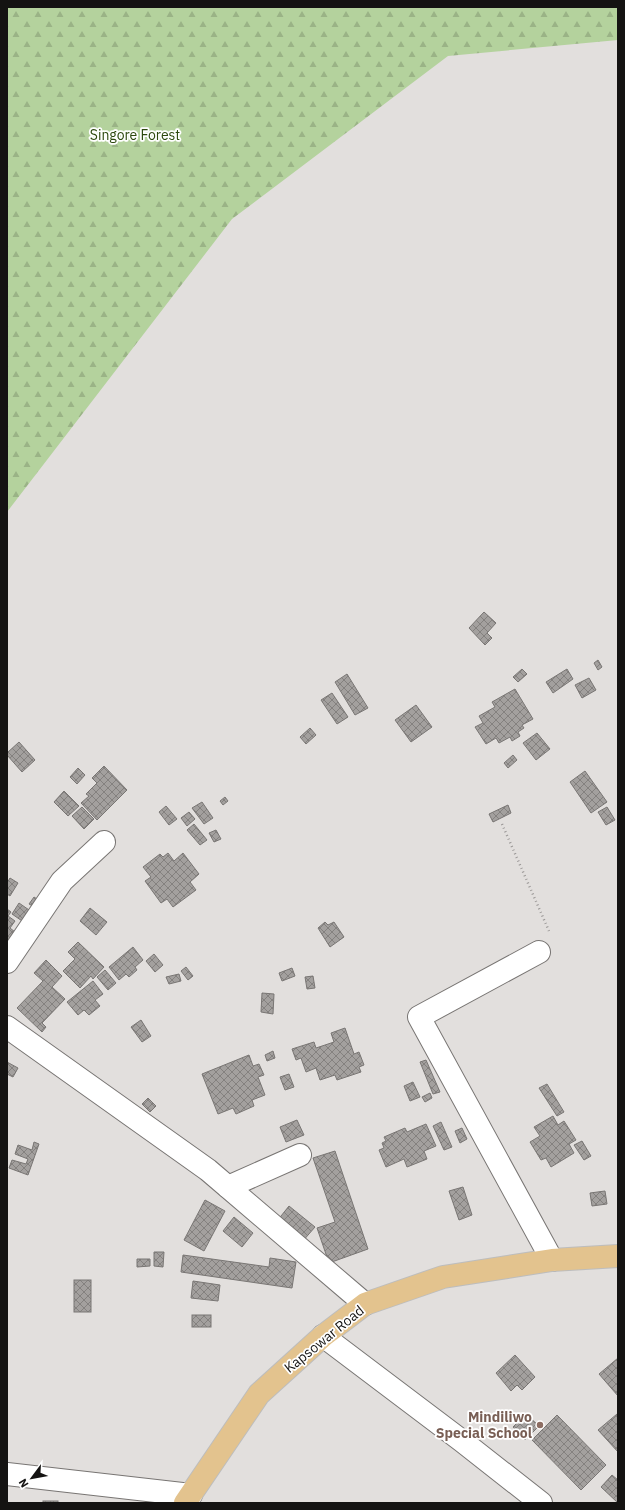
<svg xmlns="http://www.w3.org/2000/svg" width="625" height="1510" viewBox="0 0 625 1510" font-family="'IBM Plex Sans',sans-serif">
<defs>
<pattern id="forest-firs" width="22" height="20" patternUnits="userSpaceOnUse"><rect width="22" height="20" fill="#b4d29d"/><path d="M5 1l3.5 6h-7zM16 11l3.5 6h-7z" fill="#9ab386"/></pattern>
<pattern id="building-cross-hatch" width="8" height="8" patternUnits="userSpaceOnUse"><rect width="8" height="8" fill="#a3a09e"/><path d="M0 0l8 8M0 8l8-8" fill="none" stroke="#84817f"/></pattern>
</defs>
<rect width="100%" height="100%" fill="#e2dfdd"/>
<polygon fill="url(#forest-firs)" points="7,7 618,7 618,40 448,56 232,219 7,512"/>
<g fill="url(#building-cross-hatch)" stroke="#797674">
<polygon points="484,612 496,623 487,633 492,638 485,645 469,628"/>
<polygon points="598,660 602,667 598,670 594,663"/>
<polygon points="522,669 527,674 518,682 513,677"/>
<polygon points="567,669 573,679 553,693 546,682"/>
<polygon points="347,674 368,708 355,715 335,682"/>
<polygon points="589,678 596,690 582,698 575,685"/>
<polygon points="515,689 533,719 522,725 524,728 518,732 520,736 512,741 510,737 499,743 496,738 486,744 475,727 483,723 479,716 495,707 492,702"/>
<polygon points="332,693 348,717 337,724 321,700"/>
<polygon points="416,705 432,727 411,742 395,720"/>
<polygon points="310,728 316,735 306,744 300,737"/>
<polygon points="537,733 550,749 536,760 523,743"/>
<polygon points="19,742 35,760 22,772 7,755 7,753"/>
<polygon points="513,755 517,760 508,768 504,763"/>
<polygon points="104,766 127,790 97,820 81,803 89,796 86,794 97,783 92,778"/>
<polygon points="78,768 85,775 77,784 70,777"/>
<polygon points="585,771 607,802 591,813 570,782"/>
<polygon points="64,791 79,806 68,816 54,802"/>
<polygon points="225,797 228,801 223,805 220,801"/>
<polygon points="202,802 213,818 204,824 192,808"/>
<polygon points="508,805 511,813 493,822 489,814"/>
<polygon points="166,806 177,819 169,825 159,812"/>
<polygon points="82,807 94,819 84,829 72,816"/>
<polygon points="607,807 615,820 606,825 598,812"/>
<polygon points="189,812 195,819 187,826 181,818"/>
<polygon points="194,824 207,840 200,845 187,830"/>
<polygon points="216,830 221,839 214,842 209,833"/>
<polygon points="168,853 174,861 183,853 199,874 190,882 196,890 173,907 167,899 161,903 145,881 151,877 143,867 160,854 163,857"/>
<polygon points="10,878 18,883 10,896 7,894 7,883"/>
<polygon points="34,897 40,901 36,908 29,904"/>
<polygon points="19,903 32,912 25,923 12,914"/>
<polygon points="90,908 107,922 96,935 80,921"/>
<polygon points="7,909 11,912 8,916 15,921 10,928 15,932 7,945"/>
<polygon points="325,922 328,925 334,922 344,937 330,947 318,928"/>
<polygon points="78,942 104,967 93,979 91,976 80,988 63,971 75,959 68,952"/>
<polygon points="133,947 143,960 135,967 137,970 129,977 126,974 119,980 109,967"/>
<polygon points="154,954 163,965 155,972 146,961"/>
<polygon points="46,960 62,976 52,987 65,999 42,1023 46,1027 42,1032 17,1008 43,981 34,973"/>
<polygon points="186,967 193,976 188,980 181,971"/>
<polygon points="292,968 295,976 282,981 279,973"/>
<polygon points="105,970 116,983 108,990 97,977"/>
<polygon points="179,974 181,981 169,984 166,977"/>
<polygon points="313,976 315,988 307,989 305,977"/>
<polygon points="93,981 103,994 95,1000 100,1006 89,1015 84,1010 78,1015 67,1002"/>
<polygon points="262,993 274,994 273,1014 261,1012"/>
<polygon points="141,1020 151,1036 142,1042 131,1027"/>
<polygon points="345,1028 354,1054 359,1052 364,1065 359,1067 361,1072 337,1080 335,1075 320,1080 316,1068 306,1072 301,1058 296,1060 292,1049 314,1042 316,1048 334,1042 331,1033"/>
<polygon points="273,1051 275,1058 267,1061 265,1055"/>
<polygon points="249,1055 253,1066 259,1064 264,1075 258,1077 265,1095 252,1100 254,1106 236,1114 233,1108 218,1114 202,1074"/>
<polygon points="426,1060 440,1092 433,1094 420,1062"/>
<polygon points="7,1062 18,1068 13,1077 7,1074"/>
<polygon points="289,1074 294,1087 285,1090 280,1077"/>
<polygon points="413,1082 420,1097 410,1101 404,1086"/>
<polygon points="547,1084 564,1112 557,1116 539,1088"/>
<polygon points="430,1093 432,1098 425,1102 422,1097"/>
<polygon points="148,1098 156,1106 150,1112 142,1104"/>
<polygon points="553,1116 558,1125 564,1121 576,1140 569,1144 574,1153 551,1167 546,1158 541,1160 530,1142 540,1136 534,1127"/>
<polygon points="297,1120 304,1135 286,1142 280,1127"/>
<polygon points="441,1122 452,1147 444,1150 433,1126"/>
<polygon points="426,1124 436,1146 424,1151 427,1159 407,1167 404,1159 386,1167 379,1150 384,1148 382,1143 386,1141 384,1137 405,1128 407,1132"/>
<polygon points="462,1128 467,1139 460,1143 455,1131"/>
<polygon points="582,1141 591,1156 584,1160 574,1145"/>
<polygon points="34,1142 39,1144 28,1175 9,1168 12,1160 26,1164 28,1159 15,1154 18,1145 32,1150"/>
<polygon points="335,1151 368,1249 329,1263 317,1228 335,1222 313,1158"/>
<polygon points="463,1187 472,1215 459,1220 449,1191"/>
<polygon points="605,1191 607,1204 592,1206 590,1193"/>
<polygon points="205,1200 225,1211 204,1251 184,1240"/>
<polygon points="289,1206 315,1227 302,1242 277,1221"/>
<polygon points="234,1217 253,1233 242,1247 223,1231"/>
<polygon points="154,1252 164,1252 163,1267 154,1266"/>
<polygon points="183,1255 269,1267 270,1258 296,1262 292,1288 181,1272"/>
<polygon points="137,1259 150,1259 150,1266 137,1267"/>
<rect x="74" y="1280" width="17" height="32"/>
<polygon points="193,1281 220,1285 218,1301 191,1298"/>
<rect x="192" y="1315" width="19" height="12"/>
<polygon points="515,1355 535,1377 522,1390 517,1385 511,1391 496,1373"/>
<polygon points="618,1358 618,1396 599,1374"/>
<polygon points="526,1414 539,1426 525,1440 513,1427"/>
<polygon points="617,1414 618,1415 618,1452 598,1430"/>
<polygon points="557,1415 606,1465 581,1490 532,1440"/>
<polygon points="612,1475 618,1480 618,1503 601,1487"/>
<rect x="43" y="1501" width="15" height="2"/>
</g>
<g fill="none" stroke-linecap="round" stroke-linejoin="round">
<g stroke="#787573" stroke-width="24">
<g id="minor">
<polyline points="539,952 419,1017 552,1260"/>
<polyline points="7,962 62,881 104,842"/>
<polyline points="7,1027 208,1170 365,1304"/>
<polyline points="228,1187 300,1155"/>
<polyline points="323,1336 462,1441 541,1503"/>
<polyline points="7,1474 191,1495"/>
</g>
</g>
<g stroke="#bdbdbd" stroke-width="24">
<polyline id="major" points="185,1503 259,1394 323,1336 365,1304 443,1277 552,1260 618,1256"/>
</g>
<polyline stroke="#9c9998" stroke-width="2.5" stroke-dasharray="1 3" stroke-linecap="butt" points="502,824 549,931"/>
<use href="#minor" stroke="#fff" stroke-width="22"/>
<use href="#major" stroke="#e3c38e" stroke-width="22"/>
</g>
<circle fill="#8d6e63" stroke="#fff" stroke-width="1.5" cx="540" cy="1425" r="4"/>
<g text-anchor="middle" stroke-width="3.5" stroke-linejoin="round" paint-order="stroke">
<g font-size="14" fill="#2c480d" stroke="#fff">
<text x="135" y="140">Singore Forest</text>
</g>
<g font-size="14" fill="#141312" stroke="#fff">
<text transform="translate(324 1339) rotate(-39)" y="5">Kapsowar Road</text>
</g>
<g font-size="14" font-weight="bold" fill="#785e54" stroke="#fff" text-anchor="end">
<text x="532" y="1422">Mindiliwo<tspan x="532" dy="16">Special School</tspan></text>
</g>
</g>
<rect width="625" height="1510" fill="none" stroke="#141312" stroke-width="16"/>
<g transform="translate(32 1478) rotate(238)" stroke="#ffffff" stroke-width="3" paint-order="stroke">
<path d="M0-3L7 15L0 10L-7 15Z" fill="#141312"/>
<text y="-6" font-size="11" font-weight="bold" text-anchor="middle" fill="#141312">N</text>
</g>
</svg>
